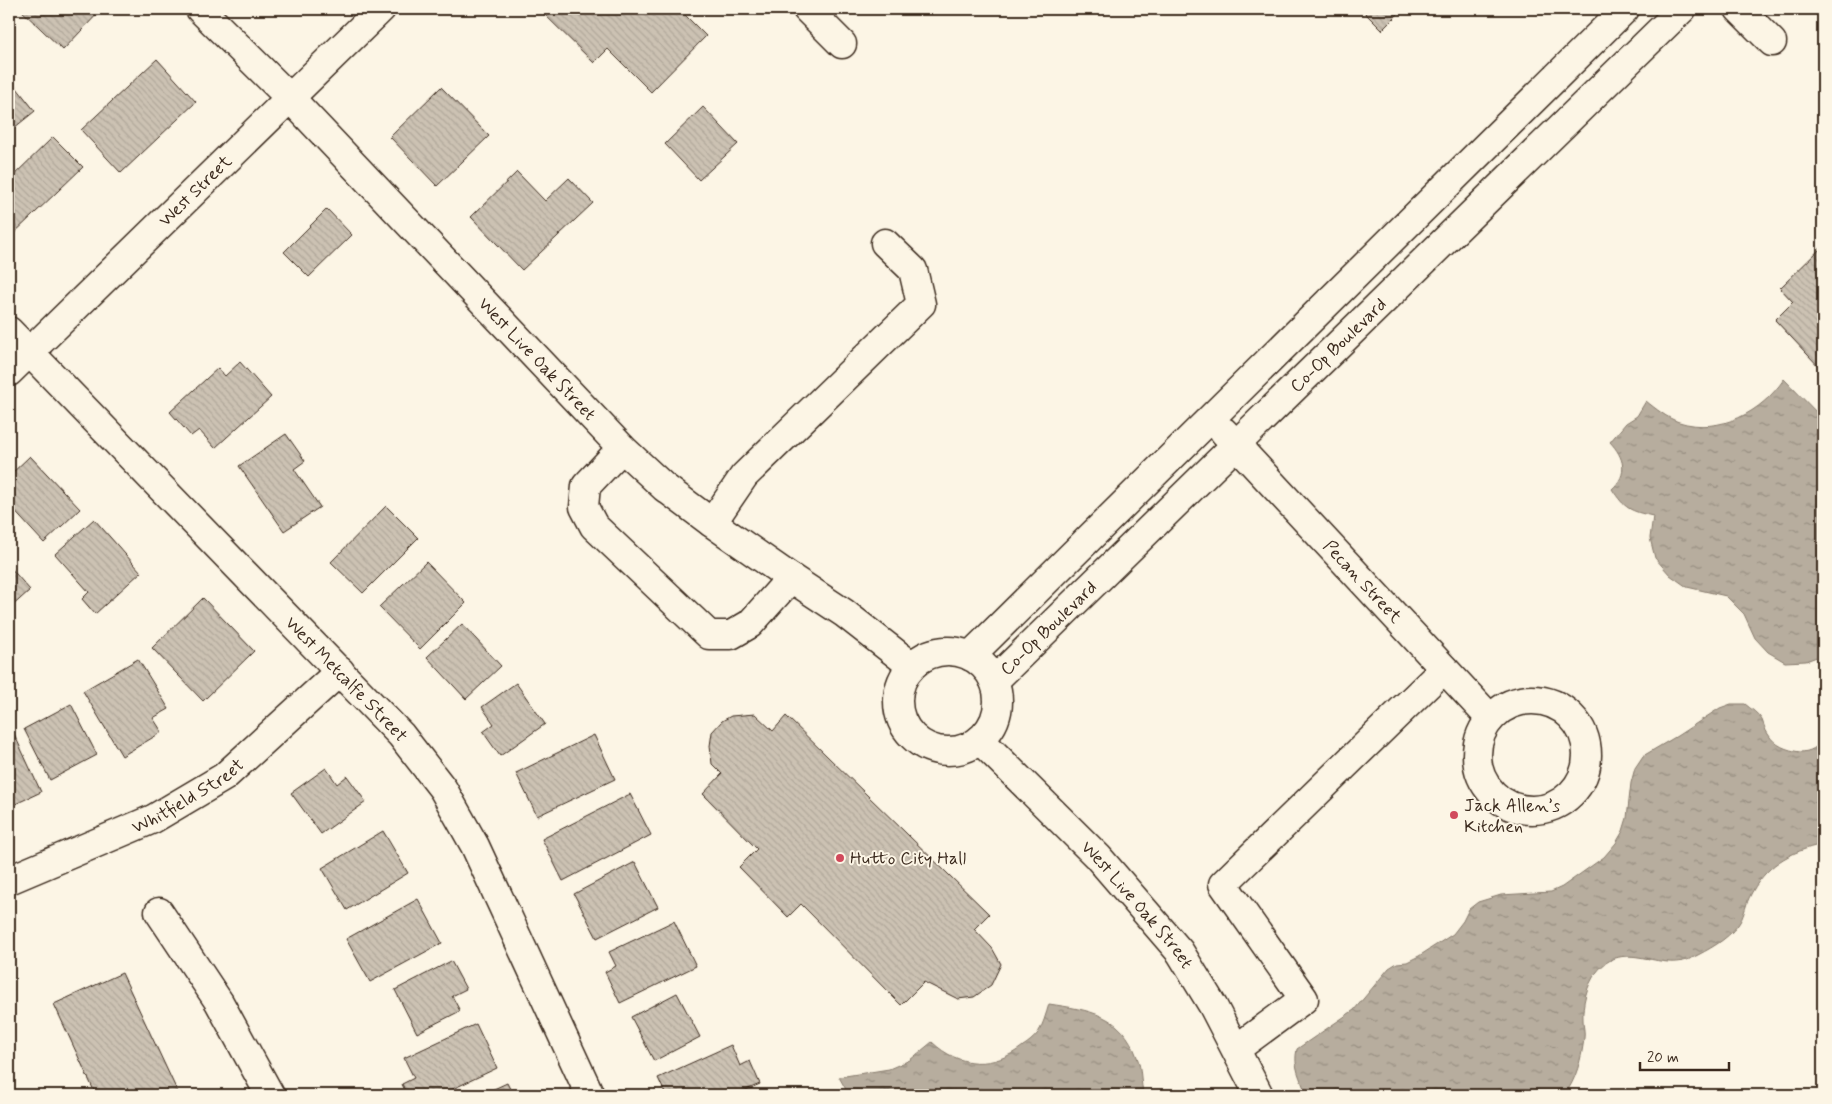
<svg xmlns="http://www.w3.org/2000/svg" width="1832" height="1104" viewBox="0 0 1832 1104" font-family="Mynerve,sans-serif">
<defs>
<pattern id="water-ripples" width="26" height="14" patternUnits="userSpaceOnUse" patternTransform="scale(1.25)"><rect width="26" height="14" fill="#b7ad9e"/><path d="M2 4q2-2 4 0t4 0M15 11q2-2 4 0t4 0" fill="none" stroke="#968d80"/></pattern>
<pattern id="building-back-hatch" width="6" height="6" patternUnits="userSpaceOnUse" patternTransform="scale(1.25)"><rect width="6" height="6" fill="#ccc2b3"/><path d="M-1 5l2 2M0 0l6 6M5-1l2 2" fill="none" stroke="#b0a79a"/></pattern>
</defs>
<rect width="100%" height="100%" fill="#fcf5e5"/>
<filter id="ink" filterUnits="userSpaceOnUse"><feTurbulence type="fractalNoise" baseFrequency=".02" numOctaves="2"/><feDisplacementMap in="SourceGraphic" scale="10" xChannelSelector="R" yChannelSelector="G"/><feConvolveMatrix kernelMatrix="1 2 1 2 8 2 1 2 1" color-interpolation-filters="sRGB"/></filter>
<g filter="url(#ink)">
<g fill="url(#water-ripples)" stroke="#85796b">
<path d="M1784,379L1823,419V650L1822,655L1806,661L1785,662L1768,652L1755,638L1744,614L1726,596L1687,587L1670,575L1655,558L1650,538L1653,516C1630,511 1625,509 1612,489C1629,474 1624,457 1610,442L1626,423L1637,416L1646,401C1656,409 1667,418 1679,422C1720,435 1762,412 1784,379Z"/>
<path d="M1731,704H1745C1751,709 1758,713 1762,720C1764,725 1765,730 1768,734C1775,746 1787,750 1800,752C1810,752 1818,747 1823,740V844C1789,852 1765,865 1749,898C1745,907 1744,917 1738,925C1727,940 1708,950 1692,958C1659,974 1624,936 1596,973C1587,985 1582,1004 1583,1020C1583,1026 1585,1032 1584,1038C1582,1057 1576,1081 1564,1095H1307C1300,1078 1293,1067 1297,1049L1354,1010L1389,968L1397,963L1407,962L1419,956L1453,934L1463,921L1469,909L1478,902L1501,895L1551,892L1562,887L1604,857L1616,843L1623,831L1627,818L1631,783L1635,768L1643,756L1677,736L1720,708Z"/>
<path d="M1049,1004C1089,1010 1122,1014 1137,1057C1142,1069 1140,1083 1144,1095H849L839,1077L889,1069L910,1060L932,1042C959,1068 994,1069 1023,1046C1028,1043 1034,1038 1038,1033C1043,1025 1046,1014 1049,1004Z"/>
</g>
<g fill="url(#building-back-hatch)" stroke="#3b2a1e">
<polygon points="20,9 102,9 63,50"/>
<polygon points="539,9 679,9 706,36 651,92 608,49 594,63"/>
<polygon points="1361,9 1403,9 1382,30"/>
<polygon points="157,59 196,102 121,173 81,130"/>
<polygon points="9,78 35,111 9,132"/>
<polygon points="441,87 489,136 437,186 390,137"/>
<polygon points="703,107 738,144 699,180 665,144"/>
<polygon points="53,137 83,167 9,238 9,180"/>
<polygon points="517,172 545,201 569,178 593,203 522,270 471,217"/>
<polygon points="327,209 352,235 309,277 284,252"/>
<polygon points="1823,246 1823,371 1775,320 1793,302 1780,288"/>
<polygon points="240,362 271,397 215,448 199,430 191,436 170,412 218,368 225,376"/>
<polygon points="286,434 305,461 294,469 320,507 284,531 239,466"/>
<polygon points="30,456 80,509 44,543 9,505 9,476"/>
<polygon points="386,506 418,538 363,593 331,562"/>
<polygon points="94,519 141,572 95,614 82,599 89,592 55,554"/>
<polygon points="426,562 466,603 420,649 379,607"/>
<polygon points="9,566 30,590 9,609"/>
<polygon points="203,598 254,651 203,701 152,648"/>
<polygon points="462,624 501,666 466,699 427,657"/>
<polygon points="138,659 169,709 153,718 162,732 122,756 83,691"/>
<polygon points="516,683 545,724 500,756 483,732 494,724 482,707"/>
<polygon points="71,704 97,755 50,780 24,729"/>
<polygon points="755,714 773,731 786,716 989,914 974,929 992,948 1001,964 991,985 974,997 958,999 924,982 901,1005 801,904 788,917 739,867 757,849 703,794 722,774 712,764 710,746 712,732 722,721 731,716"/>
<polygon points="9,723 41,792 9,807"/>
<polygon points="594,735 615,779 537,816 516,773"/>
<polygon points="326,768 337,784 347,776 366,802 321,834 291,793"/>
<polygon points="630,794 651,835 563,881 542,839"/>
<polygon points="383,831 408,873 347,910 322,868"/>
<polygon points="635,862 658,907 597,938 574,894"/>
<polygon points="418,899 442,943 370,982 346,939"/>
<polygon points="674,921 696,966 620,1003 605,972 616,966 609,952"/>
<polygon points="451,961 466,989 452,996 460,1011 417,1033 395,990"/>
<polygon points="122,973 179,1095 96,1095 54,1004"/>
<polygon points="677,993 700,1037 654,1061 631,1017"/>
<polygon points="476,1024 497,1068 440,1095 407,1095 402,1084 414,1078 404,1058"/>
<polygon points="731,1045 740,1066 750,1061 760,1084 734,1095 666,1095 658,1078"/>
<polygon points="507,1083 513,1095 481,1095"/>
</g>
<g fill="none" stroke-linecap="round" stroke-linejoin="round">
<g stroke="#3b2a1e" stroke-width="31">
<g id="minor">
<path id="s1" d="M200,9L290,98L622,448L664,487L712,523L791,578L844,613L912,666"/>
<polyline points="807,9 842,44"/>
<polyline points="1739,9 1772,42"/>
<path id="s2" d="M9,331L401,735L443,789L475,846L590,1095"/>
<path id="s3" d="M9,372L381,9"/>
<path id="s4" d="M1224,432L1490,718"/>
<polyline points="622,448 586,486 584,507 594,526 709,635 731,635 750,624 791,578"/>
<polyline points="712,523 744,476 921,304 913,270 885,243"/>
<circle cx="948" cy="701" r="50"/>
<polyline points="970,656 1625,9"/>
<path id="s5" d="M994,681L1682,9"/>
<circle cx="1532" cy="755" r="55"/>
<path id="s6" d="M980,740L1098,857L1180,952L1213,1006L1259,1095"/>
<path id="s7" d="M9,880L153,819L224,777L340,671"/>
<polyline points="159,912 219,1002 270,1095"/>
<polyline points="1236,1049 1304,999 1223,884 1444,669"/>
</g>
</g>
<use href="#minor" stroke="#fcf5e5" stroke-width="28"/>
</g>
</g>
<g fill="#d1495b" stroke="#fcf5e5" stroke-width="2">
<circle cx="1454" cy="815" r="5"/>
<circle cx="840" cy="858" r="5"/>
</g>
<g text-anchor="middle" stroke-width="4" stroke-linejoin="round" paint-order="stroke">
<g font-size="18" fill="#3b2a1e" stroke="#fcf5e5">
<text dy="6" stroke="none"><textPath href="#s3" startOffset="260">West Street</textPath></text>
<text dy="6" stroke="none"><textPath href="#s5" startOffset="481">Co-Op Boulevard</textPath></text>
<text dy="6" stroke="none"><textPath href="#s1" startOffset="486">West Live Oak Street</textPath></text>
<text dy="6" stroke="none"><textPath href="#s4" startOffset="204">Pecan Street</textPath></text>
<text dy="6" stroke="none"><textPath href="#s5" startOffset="76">Co-Op Boulevard</textPath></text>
<text dy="6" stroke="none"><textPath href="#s2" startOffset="485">West Metcalfe Street</textPath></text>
<text dy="6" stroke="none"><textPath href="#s7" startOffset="198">Whitfield Street</textPath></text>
<text dy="6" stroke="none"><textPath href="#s6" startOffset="228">West Live Oak Street</textPath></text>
</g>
<g font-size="18" fill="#3b2a1e" stroke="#fcf5e5" text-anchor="start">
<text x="1464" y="811">Jack Allen’s<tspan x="1464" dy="21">Kitchen</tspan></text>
<text x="850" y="864">Hutto City Hall</text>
</g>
</g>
<rect width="1832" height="1104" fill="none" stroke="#fcf5e5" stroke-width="30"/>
<rect x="15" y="15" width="1802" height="1074" fill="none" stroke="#3b2a1e" stroke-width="2" filter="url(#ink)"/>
<path d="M1640 1062v8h89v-8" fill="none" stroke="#3b2a1e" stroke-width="2.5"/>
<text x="1647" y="1062" font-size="15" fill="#3b2a1e" stroke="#fcf5e5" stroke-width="4" paint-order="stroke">20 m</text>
</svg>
